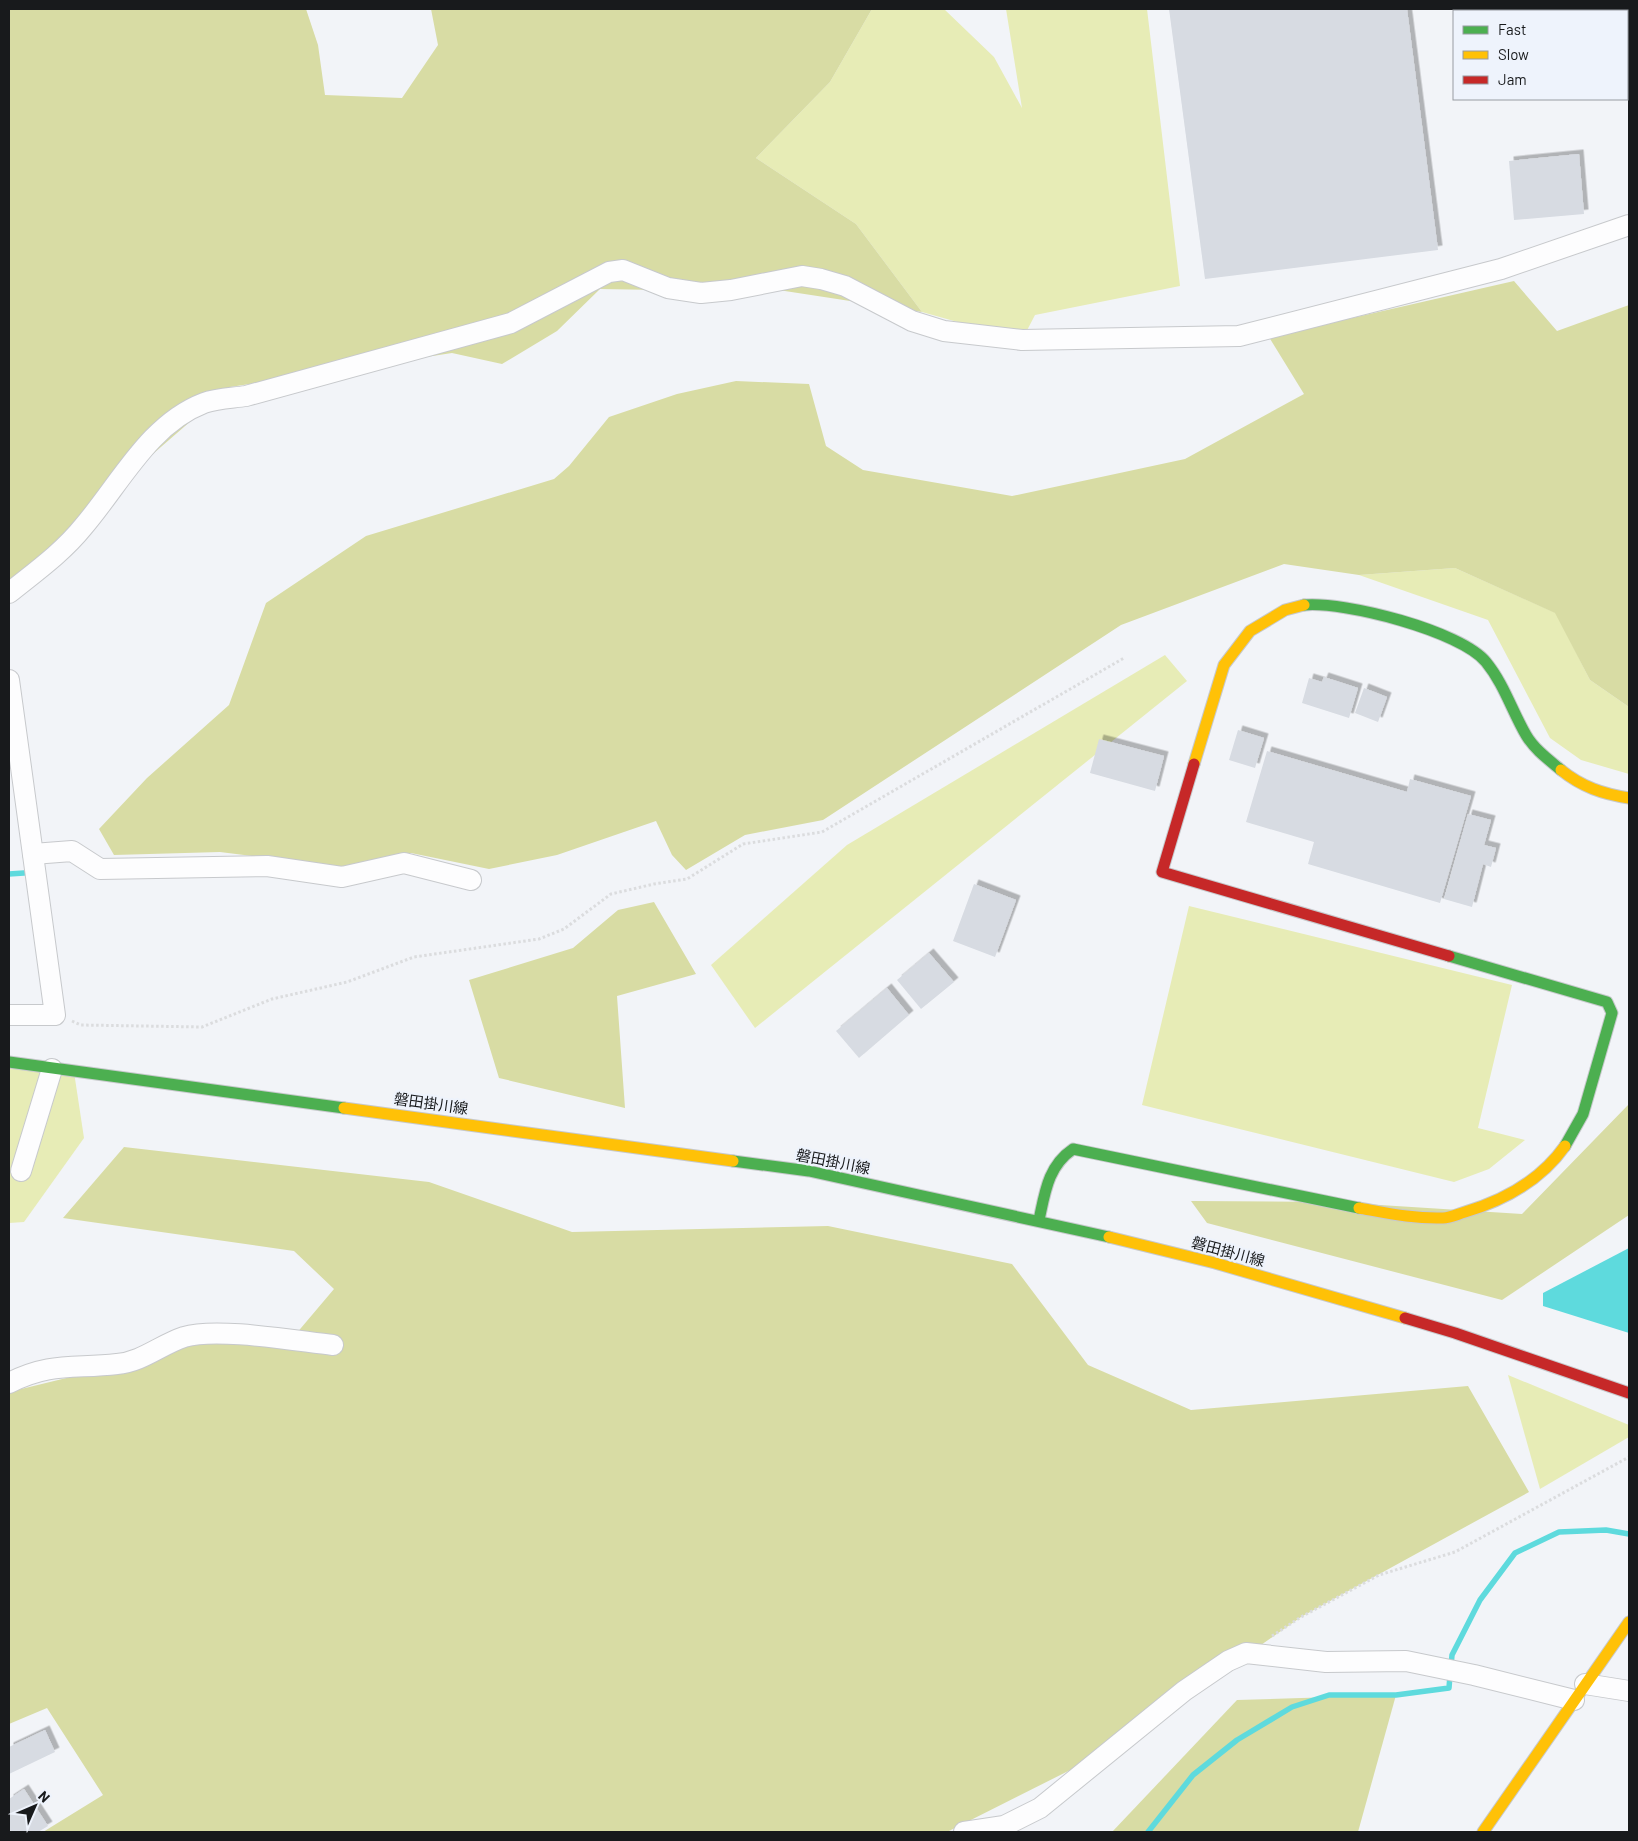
<svg xmlns="http://www.w3.org/2000/svg" width="1638" height="1841" viewBox="0 0 1638 1841" font-family="Barlow,'Noto Sans JP',sans-serif">
<defs>
<filter id="shadow"><feDropShadow dx="4.5" dy="-4.5" stdDeviation="0" flood-color="#0004"/></filter>
</defs>
<rect width="100%" height="100%" fill="#f2f4f8"/>
<g fill="#e7ecb6">
<polygon points="872,9 944,9 994,57 1022,108 1006,9 1147,9 1180,286 1035,315 1022,340 922,312 856,224 756,158 830,82"/>
<polygon points="1455,568 1556,613 1590,680 1629,707 1629,774 1581,760 1550,738 1488,620 1359,575"/>
<polygon points="1165,655 1187,681 755,1028 711,965 847,845"/>
<polygon points="1189,906 1512,985 1478,1128 1525,1140 1489,1169 1454,1182 1142,1105"/>
<polygon points="9,1059 74,1072 84,1138 24,1222 9,1223"/>
<polygon points="1508,1375 1629,1425 1629,1437 1540,1489"/>
</g>
<g fill="#d8dca4">
<polygon points="9,9 306,9 318,45 325,95 402,98 438,45 431,9 872,9 830,82 756,158 856,224 922,312 752,286 719,291 600,289 557,331 502,364 452,353 230,387 116,486 9,591"/>
<polygon points="1514,281 1557,331 1629,305 1629,707 1590,680 1555,613 1455,568 1359,575 1284,564 1121,625 823,820 745,835 686,870 672,855 656,821 557,855 489,869 411,853 338,867 220,852 114,855 99,829 147,778 229,705 266,603 366,536 554,479 569,466 609,417 677,394 736,381 809,384 826,446 863,470 1012,496 1185,459 1304,394 1269,337"/>
<polygon points="654,902 696,974 617,996 625,1108 499,1078 469,980 573,948 618,910"/>
<polygon points="1629,1104 1629,1215 1502,1300 1207,1223 1191,1201 1333,1202 1522,1214"/>
<polygon points="124,1147 429,1182 572,1232 828,1226 1012,1264 1088,1365 1191,1410 1468,1386 1529,1492 1301,1617 1114,1748 947,1832 43,1832 103,1795 47,1708 9,1724 9,1392 136,1361 220,1326 290,1341 334,1289 294,1251 63,1218"/>
<polygon points="1396,1695 1358,1832 1112,1832 1237,1700"/>
</g>
<polygon fill="#5edadd" points="1629,1248 1629,1333 1543,1306 1543,1293"/>
<g fill="none" stroke-linecap="round" stroke-linejoin="round">
<g stroke="#5edadd" stroke-width="5.5">
<polyline points="9,874 24,873"/>
<polyline points="1451,1666 1452,1655 1480,1600 1515,1553 1559,1532 1606,1530 1629,1534"/>
<polyline points="1148,1832 1193,1775 1237,1740 1292,1707 1329,1695 1396,1695 1449,1688 1450,1675"/>
</g>
</g>
<g fill="#d7dbe2" filter="url(#shadow)">
<polygon points="1169,9 1407,9 1438,250 1205,279"/>
<polygon points="1579,154 1584,214 1514,220 1509,161"/>
<polygon points="1324,677 1358,688 1349,718 1302,703 1309,678 1322,682"/>
<polygon points="1364,688 1387,697 1378,722 1355,713"/>
<polygon points="1238,730 1264,738 1255,768 1229,760"/>
<polygon points="1099,739 1164,756 1155,791 1090,773"/>
<polygon points="1267,751 1407,792 1410,779 1471,796 1440,903 1308,864 1314,842 1246,822"/>
<polygon points="1468,814 1491,820 1484,845 1496,848 1491,867 1483,864 1472,907 1444,899"/>
<polygon points="974,884 1016,900 995,957 953,941"/>
<polygon points="929,953 954,982 921,1009 897,980"/>
<polygon points="887,988 909,1015 859,1058 836,1031"/>
<polygon points="45,1730 55,1752 9,1774 9,1747"/>
<polygon points="24,1789 48,1826 38,1832 11,1832 9,1828 9,1799"/>
</g>
<g fill="none" stroke-linecap="round" stroke-linejoin="round">
<g stroke="#c7c9cc" stroke-width="22">
<g id="street">
<polyline points="1575,9 1576,11"/>
<path d="M9,593C35,572 62,553 83,527C120,484 149,424 204,403C217,398 233,398 246,396L511,323L609,272L623,270L668,288L701,293L731,290L802,276L821,279L845,286L912,321L944,331L1022,340L1239,336L1501,269L1629,225"/>
<polyline points="9,680 55,1015 9,1015"/>
<polyline points="33,854 72,851 100,869 267,866 342,877 404,863 471,880"/>
<polyline points="21,1171 52,1069"/>
<path d="M9,1383C51,1362 73,1369 117,1364C142,1362 160,1345 184,1337C217,1327 296,1341 333,1345"/>
<polyline points="1585,1684 1629,1691"/>
<polyline points="964,1832 1004,1826 1040,1808 1184,1691 1228,1661 1246,1653 1326,1662 1406,1661 1474,1675 1574,1700"/>
</g>
</g>
<g stroke="#c7c9cc" stroke-width="13">
<g id="fast">
<path d="M1304,605C1344,601 1461,631 1486,662C1504,684 1512,711 1526,735C1534,749 1549,760 1561,770"/>
<polyline points="1449,956 1607,1002 1612,1013 1583,1114 1565,1146"/>
<polyline points="9,1062 344,1108"/>
<polyline points="733,1161 809,1171 1109,1237"/>
<path d="M1039,1220C1045,1192 1048,1166 1073,1149L1359,1208"/>
</g>
</g>
<g stroke="#c7c9cc" stroke-width="13">
<g id="slow">
<polyline points="1194,764 1224,665 1250,631 1285,610 1304,605"/>
<path d="M1561,770C1582,787 1603,794 1629,798"/>
<polyline points="344,1108 733,1161"/>
<path d="M1359,1208C1387,1213 1414,1219 1443,1218C1450,1218 1458,1214 1465,1212C1505,1200 1541,1180 1565,1146"/>
<polyline points="1109,1237 1215,1263 1405,1318"/>
<polyline points="1483,1832 1629,1622"/>
</g>
</g>
<g stroke="#c7c9cc" stroke-width="13">
<g id="jam">
<polyline points="1194,764 1162,872 1449,956"/>
<polyline points="1405,1318 1455,1333 1629,1393"/>
</g>
</g>
<g stroke="#dbdcde" stroke-width="3" stroke-dasharray="2.5 2.5" stroke-linecap="butt">
<polyline points="72,1021 81,1025 202,1027 272,999 347,982 414,957 539,939 564,929 611,894 654,884 687,879 743,844 822,832 1124,658"/>
<polyline points="1272,1636 1301,1617 1379,1575 1455,1552 1629,1457"/>
</g>
<use href="#street" stroke="#fdfdfe" stroke-width="20"/>
<use href="#fast" stroke="#4caf50" stroke-width="11"/>
<use href="#slow" stroke="#ffc107" stroke-width="11"/>
<use href="#jam" stroke="#c62828" stroke-width="11"/>
</g>
<g text-anchor="middle" stroke-width="4.5" stroke-linejoin="round" paint-order="stroke">
<g font-size="15" fill="#181a1c" stroke="#eef3fc">
<text transform="translate(431 1104) rotate(8)" y="5">磐田掛川線</text>
<text transform="translate(833 1162) rotate(11)" y="5">磐田掛川線</text>
<text transform="translate(1228 1252) rotate(15)" y="5">磐田掛川線</text>
</g>
</g>
<rect width="1638" height="1841" fill="none" stroke="#181a1c" stroke-width="20"/>
<rect x="1453" y="10" width="175" height="90" fill="#eef3fc" stroke="#989ca2"/>
<rect x="1463" y="26" width="25" height="8" fill="#4caf50" stroke="#989ca2"/>
<text x="1498" y="35" font-size="15" fill="#181a1c">Fast</text>
<rect x="1463" y="51" width="25" height="8" fill="#ffc107" stroke="#989ca2"/>
<text x="1498" y="60" font-size="15" fill="#181a1c">Slow</text>
<rect x="1463" y="76" width="25" height="8" fill="#c62828" stroke="#989ca2"/>
<text x="1498" y="85" font-size="15" fill="#181a1c">Jam</text>
<g transform="translate(35 1806) rotate(45)" stroke="#eef3fc" stroke-width="4" paint-order="stroke">
<path d="M0-4L9 19L0 12L-9 19Z" fill="#181a1c"/>
<text y="-8" font-size="14" font-weight="bold" text-anchor="middle" fill="#181a1c">N</text>
</g>
</svg>
